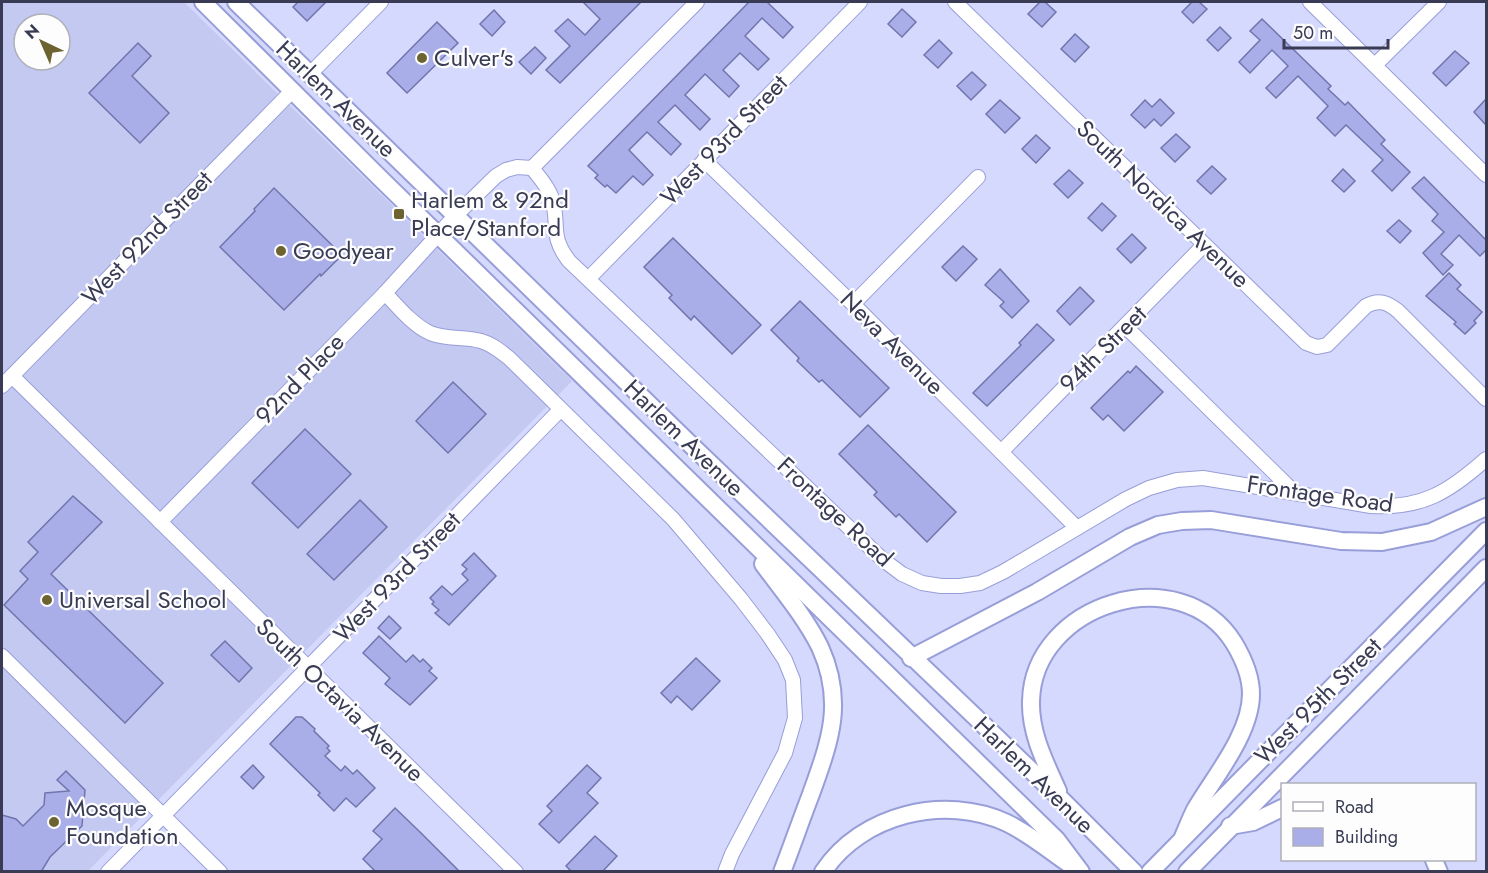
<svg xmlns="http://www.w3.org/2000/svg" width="1488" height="873" viewBox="0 0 1488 873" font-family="Jost,sans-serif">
<rect width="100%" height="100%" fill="#d5d9fe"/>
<path fill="#c4c9f1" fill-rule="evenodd" d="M2,2H184L572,381L88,871L2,872ZM24,24H60V60H24Z"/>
<g fill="#a9aee9" stroke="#7075ac" stroke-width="1.5">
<polygon points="298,2 326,2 307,21 293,7"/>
<polygon points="583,2 641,2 560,83 546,70 570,46 555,31 568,19 585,35 600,19"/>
<polygon points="749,2 767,2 793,27 783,38 762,18 745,36 769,59 758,70 740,53 723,70 739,86 729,97 705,74 685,95 710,119 700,130 675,105 658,122 681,144 671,155 647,132 629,150 653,175 643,185 633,176 616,193 607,185 605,187 595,178 598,175 588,166"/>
<polygon points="1040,2 1045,2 1056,12 1042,27 1028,14"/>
<polygon points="1192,2 1199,2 1207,9 1193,23 1182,12"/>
<polygon points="902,9 916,22 902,37 888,24"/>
<polygon points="494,10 505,22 492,36 480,24"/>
<polygon points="1262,19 1331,86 1328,89 1345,105 1348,102 1385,140 1381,144 1410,172 1392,191 1372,171 1383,160 1346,125 1335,136 1317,118 1328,106 1298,76 1276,98 1266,88 1288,66 1272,50 1250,73 1239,62 1260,40 1250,31"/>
<polygon points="437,22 458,43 407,93 387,73"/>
<polygon points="1220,27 1231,38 1218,51 1207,40"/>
<polygon points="1075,34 1089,47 1075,62 1061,49"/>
<polygon points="939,40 952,53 938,68 924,55"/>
<polygon points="138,43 151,56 132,76 169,113 140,143 89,93"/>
<polygon points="535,47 546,58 531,74 519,62"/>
<polygon points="1455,51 1469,63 1446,86 1433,73"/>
<polygon points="972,72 986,85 971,100 957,86"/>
<polygon points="1160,99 1174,113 1161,126 1154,119 1145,128 1131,115 1145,100 1152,107"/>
<polygon points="1486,99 1486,125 1474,112"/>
<polygon points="1000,100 1020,118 1005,133 986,114"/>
<polygon points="1176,134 1190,147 1175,162 1161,148"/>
<polygon points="1036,135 1050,148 1036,163 1022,149"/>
<polygon points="1212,166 1226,179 1211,194 1197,181"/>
<polygon points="1343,169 1355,181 1344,192 1332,181"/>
<polygon points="1069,170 1083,183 1068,198 1054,184"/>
<polygon points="1424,177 1486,240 1486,250 1480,256 1459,235 1441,254 1453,265 1443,275 1423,253 1444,232 1432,221 1438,214 1412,188"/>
<polygon points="274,188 342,255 321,276 320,274 284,310 220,247 255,211 254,209"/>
<polygon points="1102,203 1116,216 1102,231 1088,218"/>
<polygon points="1399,220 1411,231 1400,243 1387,231"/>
<polygon points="1132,234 1146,248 1131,263 1117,249"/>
<polygon points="673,238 761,325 732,354 694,316 691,320 669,298 672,295 644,267"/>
<polygon points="963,246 977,259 956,281 942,267"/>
<polygon points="1000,269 1029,301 1012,318 1000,306 1004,302 985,285"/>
<polygon points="1449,273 1461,285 1457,289 1482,312 1474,321 1476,323 1465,334 1454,324 1456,322 1426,296"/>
<polygon points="1080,287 1094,301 1070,325 1057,311"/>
<polygon points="800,301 889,388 860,417 822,380 819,382 797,361 799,358 771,330"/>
<polygon points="1037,324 1054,340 987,406 973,393 1021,345 1019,343"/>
<polygon points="1136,366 1163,392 1124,431 1108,415 1103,420 1091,408 1128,371 1130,373"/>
<polygon points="453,382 486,414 448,453 416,421"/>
<polygon points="868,425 956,512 927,542 899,514 896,517 874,495 877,492 839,454"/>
<polygon points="305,429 351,474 298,528 252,483"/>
<polygon points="73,496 102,522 51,574 163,683 125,723 4,605 28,579 20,571 38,552 28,542"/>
<polygon points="360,500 387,527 334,580 307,554"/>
<polygon points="474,553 496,576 449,625 435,613 439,610 432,604 434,602 430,598 442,586 452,595 468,580 462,574 467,569 462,565"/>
<polygon points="389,616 401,628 390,639 378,628"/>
<polygon points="379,636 406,662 413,655 420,662 423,659 432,668 429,671 437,678 410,705 385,684 390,678 363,653"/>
<polygon points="225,641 252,668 239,682 211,655"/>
<polygon points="696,658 720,681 692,710 677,696 671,703 661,693"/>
<polygon points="296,717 302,717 315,729 314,731 329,746 327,748 330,751 325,756 341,771 345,766 353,774 357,770 375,788 356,807 346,798 334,811 318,795 320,793 270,744"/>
<polygon points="253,765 264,777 253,789 241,777"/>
<polygon points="587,765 601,778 587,793 598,803 559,843 539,824 552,811 547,806"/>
<polygon points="66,771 85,790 82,826 50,857 41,872 2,872 2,815 16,819 23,826 44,805 45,793 69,791 57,780"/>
<polygon points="395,808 420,832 460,872 376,872 363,859 382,839 373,831"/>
<polygon points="595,836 617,856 602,872 572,872 566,866"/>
</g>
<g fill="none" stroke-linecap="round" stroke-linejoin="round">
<g stroke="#989ed8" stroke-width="16">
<g id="minor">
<path d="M955,2L1306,343L1317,347L1327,345L1366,306C1378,299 1387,302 1398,311L1486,399"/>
<polyline points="1310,2 1486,175"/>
<polyline points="1375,65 1439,2"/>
<polyline points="310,74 381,2"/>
<polyline points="704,160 853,304 1077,528"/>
<path d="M532,168C539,177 547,185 551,196C561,223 548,234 569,261L882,559L902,574L922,583L941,586H960L980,583L1003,572L1126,499L1149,488L1177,480L1203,478L1371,506C1422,509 1449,492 1486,459"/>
<polyline points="589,278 860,2"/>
<path d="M385,293C398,307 413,325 430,333C447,340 464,336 481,341C492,344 500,351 509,358L673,519L741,599L767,633L785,660L793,680L795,718L785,753L732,854L725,872"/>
<polyline points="853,304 978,177"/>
<polyline points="1125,326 1294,492"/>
<polyline points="12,376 516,872"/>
<polyline points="2,386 292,91"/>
<polyline points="1001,452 1204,245"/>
<polyline points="160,522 385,293 455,216 496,176 506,170 517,167 532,168 697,2"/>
<polyline points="2,656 220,872"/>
<polyline points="108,872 560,410"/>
</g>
</g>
<g stroke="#989ed8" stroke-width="20">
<g id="major">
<polyline points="203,2 381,179 1057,840 1081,872"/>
<polyline points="236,2 688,442 1062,800 1134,872"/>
<path d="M763,564C783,591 805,617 820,647C845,702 830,741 811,794C801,820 792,846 782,872"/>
<polyline points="911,658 1037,592 1130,537 1158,525 1182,521 1211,520 1341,541 1382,542 1431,532 1486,507"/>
<path d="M1058,791C1045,762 1030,733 1031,701C1033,604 1180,557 1234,643C1243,658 1251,677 1251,694C1251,733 1215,776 1196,808C1191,817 1187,828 1183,837"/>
<polyline points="1230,826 1253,822 1282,808"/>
<polyline points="1434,860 1439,872"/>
<path d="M823,872C861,814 945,794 1007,823C1030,834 1051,852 1072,866"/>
<polyline points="1150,872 1486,531"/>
<polyline points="1187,872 1486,568"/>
</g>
</g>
<use href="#minor" stroke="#fff" stroke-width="14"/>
<use href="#major" stroke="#fff" stroke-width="16"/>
</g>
<g fill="#6c6330" stroke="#fdfdfd" stroke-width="2">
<circle cx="422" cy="58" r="6"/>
<rect x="393" y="208" width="12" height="12" rx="3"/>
<circle cx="281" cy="251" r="6"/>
<circle cx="47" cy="600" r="6"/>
<circle cx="54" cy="822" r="6"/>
</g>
<g text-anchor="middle" stroke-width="4.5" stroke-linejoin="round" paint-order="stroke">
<g font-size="24" fill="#383b53" stroke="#fdfdfd" text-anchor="start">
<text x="434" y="66">Culver's</text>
<text x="411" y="208">Harlem &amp; 92nd<tspan x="411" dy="28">Place/Stanford</tspan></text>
<text x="293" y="259">Goodyear</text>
<text x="59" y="608">Universal School</text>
<text x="66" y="816">Mosque<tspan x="66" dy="28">Foundation</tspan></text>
</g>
<g font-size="24" fill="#383b53" stroke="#fdfdfd">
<text transform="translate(336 99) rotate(44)" y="8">Harlem Avenue</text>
<text transform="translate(724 140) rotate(-46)" y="8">West 93rd Street</text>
<text transform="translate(1163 204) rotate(44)" y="8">South Nordica Avenue</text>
<text transform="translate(147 238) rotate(-46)" y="8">West 92nd Street</text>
<text transform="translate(892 343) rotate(45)" y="8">Neva Avenue</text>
<text transform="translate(1103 349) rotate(-45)" y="8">94th Street</text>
<text transform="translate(300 379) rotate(-46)" y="8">92nd Place</text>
<text transform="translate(684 438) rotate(44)" y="8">Harlem Avenue</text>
<text transform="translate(1320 494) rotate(8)" y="8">Frontage Road</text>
<text transform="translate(835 512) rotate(43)" y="8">Frontage Road</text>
<text transform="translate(397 577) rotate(-46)" y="8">West 93rd Street</text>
<text transform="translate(340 700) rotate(44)" y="8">South Octavia Avenue</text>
<text transform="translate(1318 701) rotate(-45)" y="8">West 95th Street</text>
<text transform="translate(1034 775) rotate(44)" y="8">Harlem Avenue</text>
</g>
</g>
<rect width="1488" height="873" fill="none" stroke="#383b53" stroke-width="6"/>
<rect x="1281" y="783" width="195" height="78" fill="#fdfdfd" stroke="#aeafb9" stroke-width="1.5"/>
<rect x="1293" y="802" width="30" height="9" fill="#ffffff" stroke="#aeafb9" stroke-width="1.5"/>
<text x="1335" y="813" font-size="18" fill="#383b53">Road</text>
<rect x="1293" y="828" width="30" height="18" fill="#a9aee9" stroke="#aeafb9" stroke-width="1.5"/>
<text x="1335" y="843" font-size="18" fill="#383b53">Building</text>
<g transform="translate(42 42) rotate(316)"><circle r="28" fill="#fdfdfd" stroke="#aeafb9" stroke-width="1.5"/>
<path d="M0-4.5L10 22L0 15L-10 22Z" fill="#6c6330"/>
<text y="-9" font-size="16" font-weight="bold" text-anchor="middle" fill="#383b53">N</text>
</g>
<path d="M1284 39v9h104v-9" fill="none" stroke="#383b53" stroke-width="3"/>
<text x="1293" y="39" font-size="18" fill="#383b53" stroke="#fdfdfd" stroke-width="4.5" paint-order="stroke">50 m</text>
</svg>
